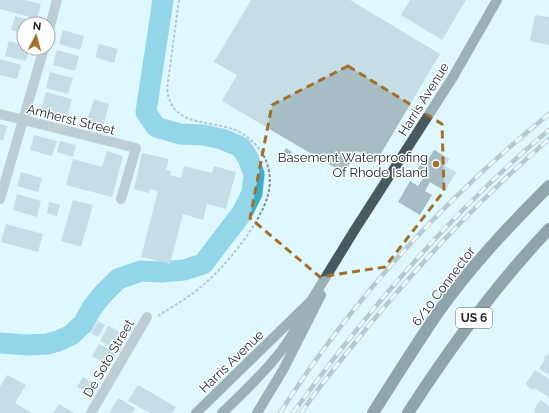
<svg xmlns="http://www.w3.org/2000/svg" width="549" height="413" viewBox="0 0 549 413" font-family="Raleway,sans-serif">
<rect width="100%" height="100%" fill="#dff7ff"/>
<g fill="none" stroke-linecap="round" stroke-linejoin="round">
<polyline stroke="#3baece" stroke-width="21" points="0,343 28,345 47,344 58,341 71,335 83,324 92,308 102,295 118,279 141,271 161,272 184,270 203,264 242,213 252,193 254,174 248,158 241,147 222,139 203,135 180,134 156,127 146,112 163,0"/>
</g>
<g fill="#a7bdc5">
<polygon points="0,0 25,0 41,4 37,19 0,9"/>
<polygon points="251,0 350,0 440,54 376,162 357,151 344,173 222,101 237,75 214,62"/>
<polygon points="410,0 466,0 442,40 401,15"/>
<polygon points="535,15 549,17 549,45 530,41"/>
<polygon points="15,16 36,22 36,24 24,24 24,34 11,30"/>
<polygon points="63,30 84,36 80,50 59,44"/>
<polygon points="9,41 24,45 24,48 30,48 26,61 5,56"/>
<polygon points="99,44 118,49 114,63 95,57"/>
<polygon points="57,50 79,56 75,71 53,65"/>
<polygon points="0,59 21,65 17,79 0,75"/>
<polygon points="50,72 73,78 68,94 46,88"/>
<polygon points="46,92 72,99 67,117 41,109"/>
<polygon points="94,99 109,104 103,126 87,121"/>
<polygon points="0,124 7,126 3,141 0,140"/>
<polygon points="34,135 57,141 52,156 30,150"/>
<polygon points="60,141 76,145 73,157 57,152"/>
<polygon points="286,148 292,152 287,159 281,156"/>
<polygon points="434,150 450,159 445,166 456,172 445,191 430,182 425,191 432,195 420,215 398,202 410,181 418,186 423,178 415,174 426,155 430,157"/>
<polygon points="107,151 123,156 112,197 66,185 73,159 102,167"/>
<polygon points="142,153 169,159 166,170 171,171 170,175 181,178 184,166 212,173 214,166 236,172 226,209 207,204 203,220 183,214 170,264 141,257 158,191 150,189 149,193 134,189"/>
<polygon points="21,172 42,178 38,192 17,186"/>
<polygon points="17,194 41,201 37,217 13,210"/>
<polygon points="73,200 93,205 81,247 61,241"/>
<polygon points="49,202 60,205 57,216 47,213"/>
<polygon points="6,224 43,234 38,252 1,242"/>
<polygon points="98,321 105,325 98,337 91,333"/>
<polygon points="108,326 128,336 120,351 100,341"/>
<polygon points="99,344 116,353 109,366 92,356"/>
<polygon points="549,354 549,375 539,369 544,361 545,356"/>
<polygon points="535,370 549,379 549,397 534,388 533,390 527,386 526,383"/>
<polygon points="7,375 26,385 15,403 32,413 0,413 0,387"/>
<polygon points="83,377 96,385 91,395 77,387"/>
<polygon points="138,385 176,407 172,413 150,413 128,401"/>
<polygon points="118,398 135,408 132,413 111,413 110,412"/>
<polygon points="540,400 549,406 549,413 534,413 536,411 534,410"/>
<polygon points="59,404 74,413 53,413"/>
</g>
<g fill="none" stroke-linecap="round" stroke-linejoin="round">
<path stroke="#7f8f95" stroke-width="2" stroke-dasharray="3 2" stroke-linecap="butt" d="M158,316C173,306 190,297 203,285C226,266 260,224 268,195C274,171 265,150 246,136C219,116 172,133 167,89L179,0"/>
<g stroke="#949ea1" stroke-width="10">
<polyline points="48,33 57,0"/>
<polyline points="0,114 136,148 121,199"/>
<polyline points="0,199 44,48"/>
<polyline points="91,413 147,317"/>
</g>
<g stroke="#495a5f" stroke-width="10">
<polyline points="196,413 311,301 354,231 453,77 497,0"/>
<path d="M222,413C241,395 261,376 277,356C289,342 297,327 305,312"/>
<polyline points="257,413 283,370 321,295"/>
</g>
<g stroke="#2f4248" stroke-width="12">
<path d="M373,413C394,380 415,346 437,314C470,267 509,226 549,186"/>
<path d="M408,413C450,348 496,285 549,229"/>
</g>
<g stroke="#83949a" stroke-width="4.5">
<g id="rail">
<path d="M280,413C352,300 445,198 549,114"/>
<path d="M293,413C368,310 451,212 549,130"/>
<path d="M301,413C320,385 342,359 362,334C419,264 481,198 549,139"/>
</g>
</g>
<use href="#rail" stroke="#fff" stroke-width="3" stroke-dasharray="9" stroke-linecap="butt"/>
</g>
<path d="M0 0H549V413H0ZM348,66L442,124L444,191L385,267L320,277L250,218L272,105Z" fill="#dff7ff" fill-opacity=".55" fill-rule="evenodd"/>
<path fill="none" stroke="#a47028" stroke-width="3" stroke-dasharray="8 5" stroke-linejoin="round" d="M348,66L442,124L444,191L385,267L320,277L250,218L272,105Z"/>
<circle fill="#a47028" stroke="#fff" stroke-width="1.5" cx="436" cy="164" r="4"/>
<g text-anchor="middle" stroke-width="3" stroke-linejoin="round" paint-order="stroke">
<rect fill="#fff" stroke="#616668" stroke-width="1" x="456" y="308" width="36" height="20" rx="3"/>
<g font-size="12" font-weight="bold" fill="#1d2528">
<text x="474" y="322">US 6</text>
</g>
<g font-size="13" fill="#1d2528" stroke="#fff">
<text transform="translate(423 99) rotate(-58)" y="5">Harris Avenue</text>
<text transform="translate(71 119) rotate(14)" y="5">Amherst Street</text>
<text transform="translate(443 286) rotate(-53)" y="5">6/10 Connector</text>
<text transform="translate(108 358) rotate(-60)" y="5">De Soto Street</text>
<text transform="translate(231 361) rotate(-44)" y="5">Harris Avenue</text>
</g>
<g font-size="13" fill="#1d2528" stroke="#fff" text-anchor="end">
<text x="428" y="162">Basement Waterproofing<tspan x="428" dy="15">Of Rhode Island</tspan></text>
</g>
</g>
<g transform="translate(36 36) rotate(6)"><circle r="19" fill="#ffffff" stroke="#a5a8a9"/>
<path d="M0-3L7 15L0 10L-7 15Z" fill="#a47028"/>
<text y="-6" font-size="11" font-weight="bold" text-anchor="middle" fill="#1d2528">N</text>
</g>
</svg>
